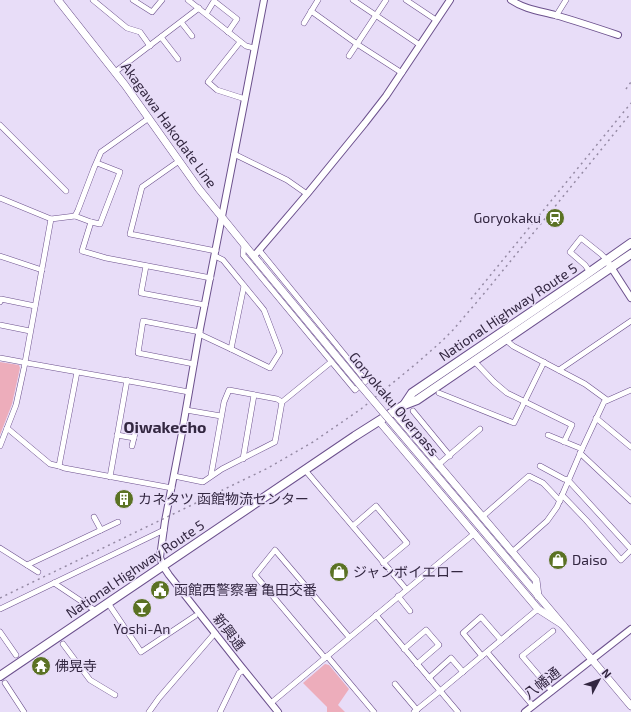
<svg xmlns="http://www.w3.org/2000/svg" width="631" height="712" viewBox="0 0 631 712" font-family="'Exo 2','Noto Sans JP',sans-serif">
<rect width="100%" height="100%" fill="#e8ddf8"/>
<g fill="#edadbb">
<polygon points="0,362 19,365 20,368 12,404 0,435"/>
<polygon points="325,664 329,665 349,689 338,705 345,712 327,712 327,707 303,683"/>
</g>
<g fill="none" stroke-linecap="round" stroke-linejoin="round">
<g stroke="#6c518d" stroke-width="6">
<g id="minor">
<polyline points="93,0 127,28 140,32 150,46"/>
<polyline points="133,0 152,12 162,0"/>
<polyline points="188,0 246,46 254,48"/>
<polyline points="353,0 420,45"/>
<polyline points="406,0 436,20"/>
<polyline points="311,11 357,44 402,73"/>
<polyline points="206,14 214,1 237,19 228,32"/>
<polyline points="556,16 566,0"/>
<polyline points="181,22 192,36"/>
<polyline points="304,23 318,0"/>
<polyline points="161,37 178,59"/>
<polyline points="240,42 208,82 217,90 245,99"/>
<polyline points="349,56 386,0"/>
<polyline points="115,72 199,8"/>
<polyline points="0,125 66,191"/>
<polyline points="234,154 287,180 307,194"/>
<polyline points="179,161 142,187 130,234 216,251"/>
<polyline points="97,163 120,172 100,224 91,222 75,216 78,210 94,168 101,152 149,118"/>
<polyline points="0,198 51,219 75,216"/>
<polyline points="51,219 24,368 16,405 7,428 50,464 59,466 64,468 172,488"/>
<polyline points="91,222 82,251 106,258 211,278"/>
<polyline points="244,245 243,255 355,390 366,381 259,250"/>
<polyline points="0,256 42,270"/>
<polyline points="146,266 141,293 205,305"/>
<polyline points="590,272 585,265 570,252 581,238 601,254 607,260"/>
<polyline points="0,302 1,299 35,306"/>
<polyline points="0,325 30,331"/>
<polyline points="199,334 231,349 270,368 280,352 264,310 223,260 215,256"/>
<polyline points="506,340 513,346 585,384 607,400"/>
<polyline points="231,349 244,286"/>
<path d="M0,358C63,370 126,380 189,392"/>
<polyline points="475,362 494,382 507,393 572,425 564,442"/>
<polyline points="194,364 138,353 143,321 200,332"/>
<polyline points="559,370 631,321"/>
<polyline points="439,393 514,423 544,362"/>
<polyline points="186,410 221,416"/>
<polyline points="413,411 450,456"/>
<polyline points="596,418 631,447"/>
<polyline points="117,435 134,438"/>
<polyline points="548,435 582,449"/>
<polyline points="0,446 7,428"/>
<polyline points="132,446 136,429"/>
<polyline points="580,453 631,501"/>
<polyline points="243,459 254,395"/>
<polyline points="438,465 480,429"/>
<polyline points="59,466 77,372"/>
<polyline points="540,466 564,479 568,480 631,549"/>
<polyline points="305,470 406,589"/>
<polyline points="211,475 224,402 229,390 277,399 282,402"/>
<polyline points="174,476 203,482 222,469 275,442 282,402 331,362"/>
<polyline points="110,477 127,380"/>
<polyline points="562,495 586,520 621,560 631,550"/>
<polyline points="94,517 101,530"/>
<polyline points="482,517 529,476 543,483 560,501"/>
<polyline points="353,526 376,506 407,543 383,563"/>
<polyline points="0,548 38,572"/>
<polyline points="512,552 547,521 557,507 582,449 604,402 631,390"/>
<polyline points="27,565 118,522"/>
<polyline points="54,583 96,611"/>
<polyline points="398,596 410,611"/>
<polyline points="108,603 141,652 195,616"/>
<polyline points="0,609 164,530"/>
<polyline points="376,615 458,712"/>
<polyline points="0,632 16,655"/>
<polyline points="63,644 90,680 115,695"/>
<polyline points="404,649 426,630 439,645 417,664"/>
<polyline points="487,652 533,706"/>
<polyline points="327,656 374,712"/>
<polyline points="482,656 463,633 481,617 501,640"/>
<polyline points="325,658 255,575 275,550 349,637"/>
<polyline points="429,678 451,658 463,672"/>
<polyline points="5,683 24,712"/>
<polyline points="395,684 417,710"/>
<polyline points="552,691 522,656 553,631"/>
<polyline points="271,703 475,533"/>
<polyline points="149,712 159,698 215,633"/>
<polyline points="220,712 239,673 244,670"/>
<polyline points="414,712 440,691 538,609"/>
</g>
</g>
<g stroke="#6c518d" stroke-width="8">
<g id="tertiary">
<polyline points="264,0 245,99 199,334 181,438 165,521 160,557 163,566 169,575 240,665 278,712"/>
<path d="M511,0C524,9 540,11 555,15C576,21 597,28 618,35"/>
<polyline points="254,256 307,194 365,123 386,96 450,0"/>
<polyline points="609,264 631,298"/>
<polyline points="525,712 631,629"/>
</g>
</g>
<g stroke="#6c518d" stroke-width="8">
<g id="secondary">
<polyline points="58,0 125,85 199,189 260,264"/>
<polyline points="393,411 536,580 538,596"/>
<polyline points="379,421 538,609 563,625"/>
<polyline points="509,561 631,706"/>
</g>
</g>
<g stroke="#6c518d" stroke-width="10">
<g id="trunk">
<polyline points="404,405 412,393 580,279 631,243"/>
<polyline points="0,676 355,436 404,405 417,400 631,254"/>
</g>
</g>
<use href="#minor" stroke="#fff" stroke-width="5"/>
<use href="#tertiary" stroke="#fff" stroke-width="6"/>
<use href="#secondary" stroke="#fff" stroke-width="7"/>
<use href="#trunk" stroke="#fff" stroke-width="8"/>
<g stroke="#958aa4" stroke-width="1.5" stroke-dasharray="2 4" stroke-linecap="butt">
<polyline points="626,89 631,82"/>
<polyline points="471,299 631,103"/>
<polyline points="0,598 268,468 313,442 361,409 417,363 442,341 453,330 487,290 631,113"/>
</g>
<g stroke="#6c518d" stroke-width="8" stroke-linecap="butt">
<polyline id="secondary-bridge" points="260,264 361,386 509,561"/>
</g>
<use href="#secondary-bridge" stroke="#fff" stroke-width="7"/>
</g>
<defs>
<g id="station-disc" transform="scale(1)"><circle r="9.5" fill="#5b7224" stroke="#e8ddf8"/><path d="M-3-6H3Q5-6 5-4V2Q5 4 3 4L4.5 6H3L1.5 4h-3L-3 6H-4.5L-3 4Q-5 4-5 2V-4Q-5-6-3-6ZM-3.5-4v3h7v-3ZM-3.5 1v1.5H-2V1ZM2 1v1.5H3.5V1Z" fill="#fff"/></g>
<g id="building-disc" transform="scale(1)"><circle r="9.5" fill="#5b7224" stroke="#e8ddf8"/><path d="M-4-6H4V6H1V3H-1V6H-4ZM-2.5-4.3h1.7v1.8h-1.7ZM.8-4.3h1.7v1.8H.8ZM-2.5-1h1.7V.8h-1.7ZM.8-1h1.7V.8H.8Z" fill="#fff"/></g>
<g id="shop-disc" transform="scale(1)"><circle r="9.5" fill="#5b7224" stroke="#e8ddf8"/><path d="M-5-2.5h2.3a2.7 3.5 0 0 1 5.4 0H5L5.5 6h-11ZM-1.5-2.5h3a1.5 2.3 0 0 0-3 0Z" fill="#fff"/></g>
<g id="civic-disc" transform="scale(1)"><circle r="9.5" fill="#5b7224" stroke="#e8ddf8"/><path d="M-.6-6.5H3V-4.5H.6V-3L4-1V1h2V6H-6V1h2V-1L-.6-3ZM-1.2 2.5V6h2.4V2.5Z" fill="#fff"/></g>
<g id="bar-disc" transform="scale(1)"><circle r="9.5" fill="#5b7224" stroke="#e8ddf8"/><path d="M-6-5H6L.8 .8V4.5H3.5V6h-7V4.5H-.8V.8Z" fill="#fff"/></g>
<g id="temple-disc" transform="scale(1)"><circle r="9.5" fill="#5b7224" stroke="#e8ddf8"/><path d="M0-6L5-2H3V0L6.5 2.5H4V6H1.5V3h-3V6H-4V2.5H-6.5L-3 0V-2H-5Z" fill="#fff"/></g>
</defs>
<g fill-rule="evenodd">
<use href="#station-disc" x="555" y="218"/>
<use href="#building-disc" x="124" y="499"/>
<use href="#shop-disc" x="558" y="560"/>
<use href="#shop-disc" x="339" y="572"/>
<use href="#civic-disc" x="160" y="590"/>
<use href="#bar-disc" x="142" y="608"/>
<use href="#temple-disc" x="41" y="666"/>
</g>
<g text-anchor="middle" stroke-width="3" stroke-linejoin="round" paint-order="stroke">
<g font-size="14" fill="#332741" stroke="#e8ddf8">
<text transform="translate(169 125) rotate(54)" y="5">Akagawa Hakodate Line</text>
<text transform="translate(508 312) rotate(-34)" y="5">National Highway Route 5</text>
<text transform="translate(394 404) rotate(50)" y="5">Goryokaku Overpass</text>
<text transform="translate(135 569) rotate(-34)" y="5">National Highway Route 5</text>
<text transform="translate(229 632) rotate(52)" y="5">新興通</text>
<text transform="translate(542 683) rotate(-38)" y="5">八幡通</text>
</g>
<g font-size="14" fill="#332741" stroke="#e8ddf8" text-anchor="start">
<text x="541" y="223" text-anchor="end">Goryokaku</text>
<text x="138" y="504">カネタツ 函館物流センター</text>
<text x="572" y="565">Daiso</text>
<text x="353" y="577">ジャンボイエロー</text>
<text x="174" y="595">函館西警察署 亀田交番</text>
<text x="142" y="634" text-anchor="middle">Yoshi-An</text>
<text x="55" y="671">佛晃寺</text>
</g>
<g font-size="16" font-weight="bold" fill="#332741" stroke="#e8ddf8">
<text x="165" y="433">Oiwakecho</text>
</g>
</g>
<g transform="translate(599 680) rotate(49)" stroke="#e8ddf8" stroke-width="3" paint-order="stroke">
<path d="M0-3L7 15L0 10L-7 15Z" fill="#332741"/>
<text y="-6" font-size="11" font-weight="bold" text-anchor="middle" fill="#332741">N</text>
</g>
</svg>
